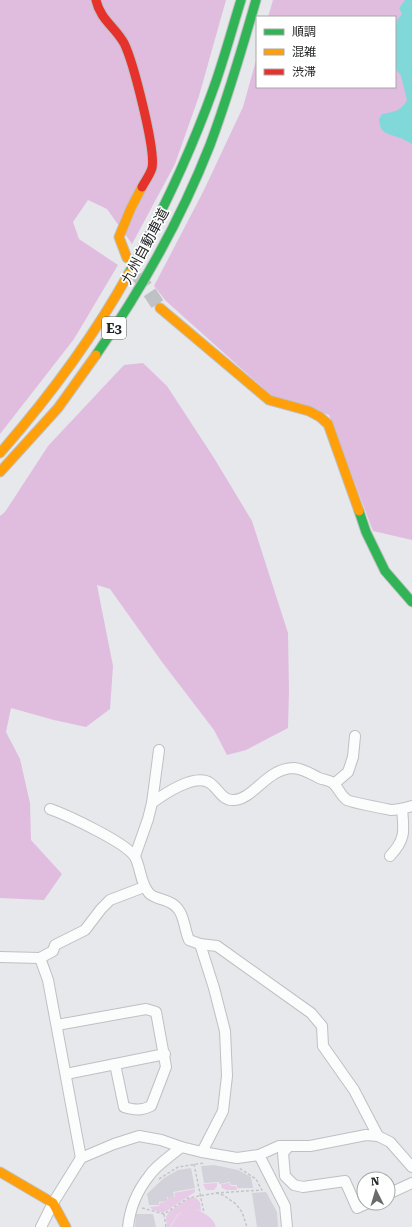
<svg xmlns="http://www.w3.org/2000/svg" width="412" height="1227" viewBox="0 0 412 1227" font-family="'Roboto Serif','Noto Sans JP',serif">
<rect width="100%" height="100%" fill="#e6e8eb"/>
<g fill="#e7cae6">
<polygon points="217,1183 217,1186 214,1190 206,1190 203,1184"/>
<polygon points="230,1183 230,1186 236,1186 237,1190 227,1190 222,1188 221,1184"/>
<polygon points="195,1189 195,1192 163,1213 153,1210 150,1207 159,1206 160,1203 167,1201 168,1197 175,1197 174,1193"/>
<path d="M189,1198H196L200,1202L201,1211L195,1209C204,1213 213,1217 216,1227H171L177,1216L182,1212L177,1215L170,1227H167L166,1217L169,1212Z"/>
</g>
<g fill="#e0bddf">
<polygon points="0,0 226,0 199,96 175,164 132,244 107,209 88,200 73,222 79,239 118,265 74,339 0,434"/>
<polygon points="273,0 412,0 412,540 373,531 329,415 272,396 166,301 154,286 203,192 243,107 257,57 257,87 395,87 395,17 268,17"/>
<polygon points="143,363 167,386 214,458 252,521 288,633 289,690 288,728 246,750 227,755 214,730 162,662 110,589 97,585 113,666 110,709 86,727 54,720 11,708 6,732 20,759 30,803 31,840 62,874 44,900 0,898 0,516 5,512 48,446 124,365"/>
</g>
<path fill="#80d9d8" d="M405,0H412V144C408,142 404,139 400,138C388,133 380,135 379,119L382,114C394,112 401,111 407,100L401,76L395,68V23L402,14L399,8Z"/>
<g fill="#d3d2db">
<polygon points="214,1165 238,1170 251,1177 253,1188 237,1188 237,1185 231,1185 230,1182 219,1184 219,1182 204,1183 201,1166"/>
<polygon points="191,1168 195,1188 173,1192 174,1197 167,1197 167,1201 159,1202 159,1205 149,1205 147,1194 164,1178 178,1170"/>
<polygon points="266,1192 277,1212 278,1227 257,1227 252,1193"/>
<polygon points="136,1214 153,1214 156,1227 135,1227"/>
</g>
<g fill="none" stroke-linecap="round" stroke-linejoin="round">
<polyline stroke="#bfc1c4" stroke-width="14" stroke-dasharray="14 7" stroke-linecap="butt" points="138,275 160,308"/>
<g stroke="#bec0c2" stroke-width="12">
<g id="street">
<polyline points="334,784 348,772 353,757 355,736"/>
<polyline points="152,803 159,750"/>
<path d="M50,809C67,815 127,843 135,857C141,868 140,883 149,893C153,898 163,899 169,902C185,909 183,926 189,940L200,944L217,946L311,1013L322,1026L323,1046L354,1090L378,1136"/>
<path d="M135,856L148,819L152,803C164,794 195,773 210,783C218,788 222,801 234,800C254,799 267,768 294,768C304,769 311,774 319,778C324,780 329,780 333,783C338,787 341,796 347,800C350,802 386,809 391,810C398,810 405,808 412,806"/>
<path d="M390,856C406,839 404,831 402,809"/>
<polyline points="200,944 214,988 225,1031 227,1076 223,1111 202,1152"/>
<polyline points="0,957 40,958 53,951 55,945 85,930 101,909 110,900 144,887"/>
<polyline points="40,958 48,980 81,1158"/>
<path d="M57,1025L146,1009L156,1012L166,1067L151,1106C141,1111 134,1110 124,1107L115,1064"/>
<polyline points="66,1074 165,1054"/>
<polyline points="289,1146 283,1153 285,1176 294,1185 303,1187 345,1181 357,1208 368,1203"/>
<polyline points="259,1155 285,1206 287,1227"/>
<polyline points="388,1194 412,1183"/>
<polyline points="41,1227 53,1203 81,1158 114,1144 139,1136 161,1140 181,1147 202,1152 237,1158 259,1155 279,1146 310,1146 366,1135 378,1136 390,1142 412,1167"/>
<path d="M128,1227C130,1208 137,1191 149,1176C156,1165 171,1156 181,1147"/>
</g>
</g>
<g stroke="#bec0c2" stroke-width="11">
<g id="fast">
<path d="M129,273C162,213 191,152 214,87C224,59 232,29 241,0"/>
<path d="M96,355C141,290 181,219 210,145C228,97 242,49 256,0"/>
<polyline points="359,511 366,532 385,571 412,602"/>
</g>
</g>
<g stroke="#bec0c2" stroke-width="11">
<g id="slow">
<polyline points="127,258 119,237 131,208 142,187"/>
<polyline points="160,308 269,400 309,411 320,417 328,424 359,511"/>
<path d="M0,453C49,397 93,338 129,273"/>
<polyline points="0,472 58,408 96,355"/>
<polyline points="0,1172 53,1203 66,1227"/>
</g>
</g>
<g stroke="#bec0c2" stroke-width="11">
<path id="jam" d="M96,0C100,19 115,27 124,43C133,61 156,150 152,168C150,175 145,181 142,187"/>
</g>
<g stroke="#c5c5c7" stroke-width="1.5" stroke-dasharray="3 2" stroke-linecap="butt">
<polyline points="194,1164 204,1213"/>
<polyline points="159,1179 178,1167 204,1163"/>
<polyline points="216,1193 262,1190 256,1179 239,1168"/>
<polyline points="142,1208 164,1214 188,1198 216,1193 223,1195 236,1204 242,1212 247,1227"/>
<polyline points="164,1214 166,1227"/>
</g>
<use href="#street" stroke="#fbfcfc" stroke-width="10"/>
<use href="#fast" stroke="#30b455" stroke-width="9"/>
<use href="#slow" stroke="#ff9f0a" stroke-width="9"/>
<use href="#jam" stroke="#e5322d" stroke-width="9"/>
</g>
<g text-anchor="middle" stroke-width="3.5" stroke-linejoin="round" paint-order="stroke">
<rect fill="#fff" stroke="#666768" stroke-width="1" x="102" y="317" width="24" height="22" rx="3"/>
<g font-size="13" font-weight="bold" fill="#242628">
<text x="114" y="333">E3</text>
</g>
<g font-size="14" fill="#242628" stroke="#fff">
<text transform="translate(145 246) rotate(-62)" y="5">九州自動車道</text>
</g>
</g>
<rect x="256" y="16" width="140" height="72" fill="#ffffff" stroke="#a7a8a9"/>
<rect x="264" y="29" width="20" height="6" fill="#30b455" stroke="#a7a8a9"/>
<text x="292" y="36" font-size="12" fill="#242628">順調</text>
<rect x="264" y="49" width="20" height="6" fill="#ff9f0a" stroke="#a7a8a9"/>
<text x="292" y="56" font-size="12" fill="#242628">混雑</text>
<rect x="264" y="69" width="20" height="6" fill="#e5322d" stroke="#a7a8a9"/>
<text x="292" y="76" font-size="12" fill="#242628">渋滞</text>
<g transform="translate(376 1191) rotate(355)"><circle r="19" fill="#ffffff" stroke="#a7a8a9"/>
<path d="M0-3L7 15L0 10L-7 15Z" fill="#686a6c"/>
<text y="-6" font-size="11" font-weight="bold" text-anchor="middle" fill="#242628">N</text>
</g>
</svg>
